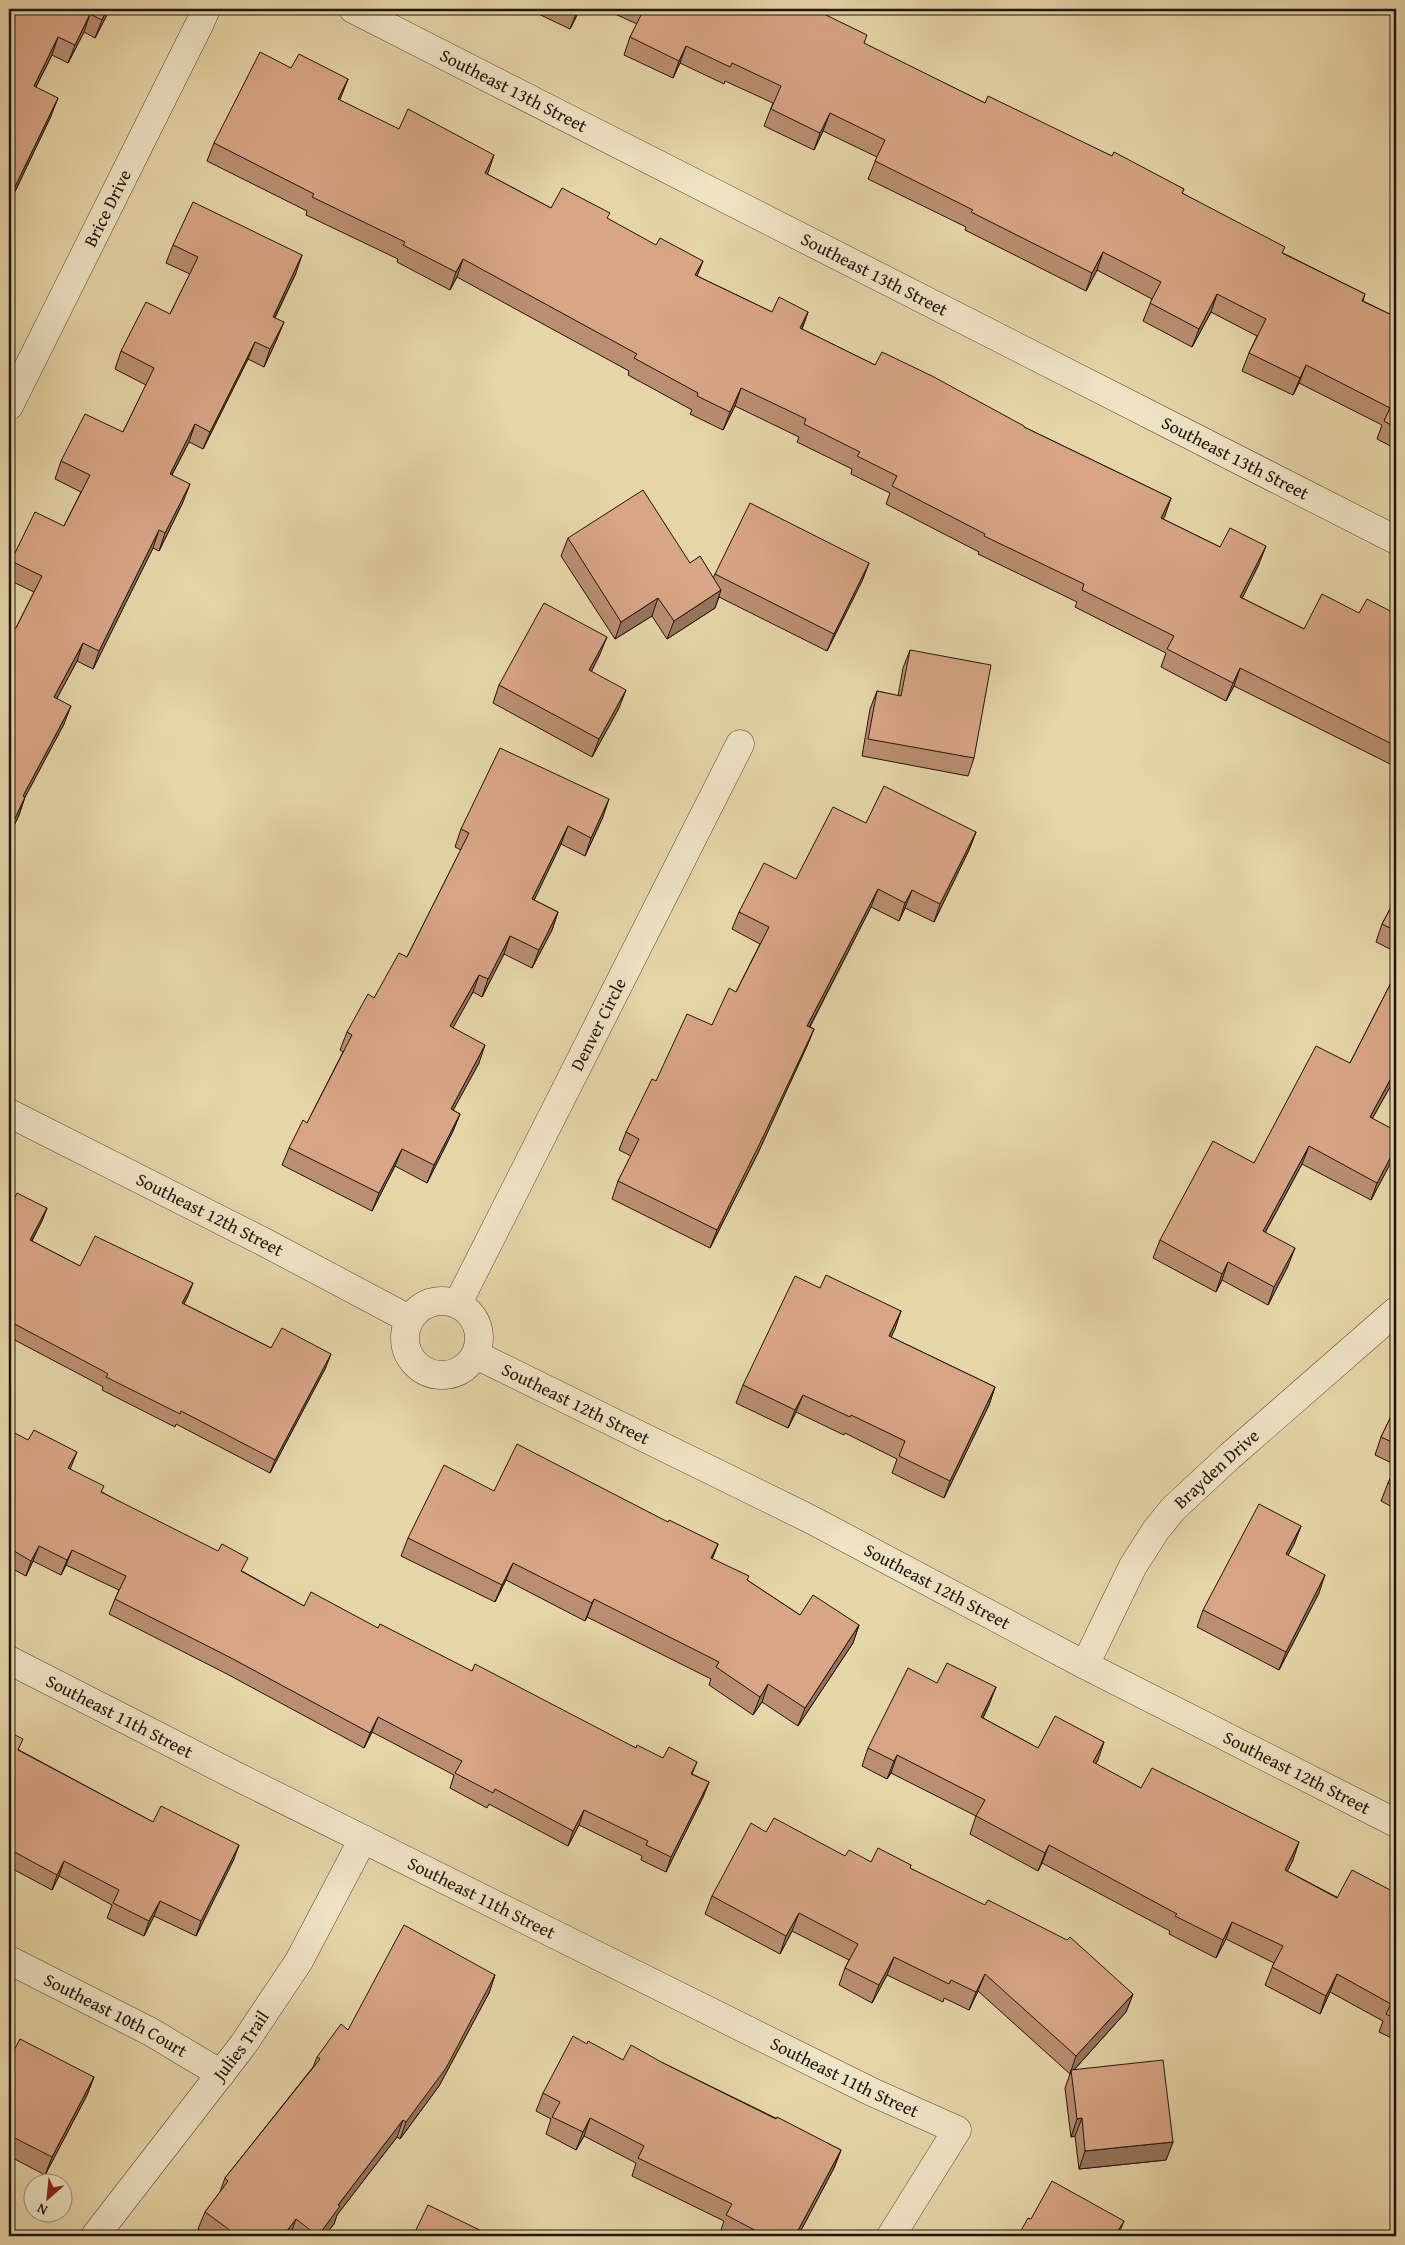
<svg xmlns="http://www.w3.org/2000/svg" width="1405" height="2245" viewBox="0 0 1405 2245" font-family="'Gentium Book Plus',serif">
<rect width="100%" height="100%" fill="#e6d5a7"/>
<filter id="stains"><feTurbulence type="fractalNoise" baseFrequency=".004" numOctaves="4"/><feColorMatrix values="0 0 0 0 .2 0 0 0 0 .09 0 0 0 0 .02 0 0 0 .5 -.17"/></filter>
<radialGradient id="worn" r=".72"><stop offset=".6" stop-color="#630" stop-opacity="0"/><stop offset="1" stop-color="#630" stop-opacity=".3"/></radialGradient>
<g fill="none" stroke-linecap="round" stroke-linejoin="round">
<g stroke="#514533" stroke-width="29">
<g id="minor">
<path id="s1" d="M353,9L1396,540"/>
<path id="s2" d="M9,406L200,23L206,9"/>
<path id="s3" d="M9,1113L264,1242L409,1319"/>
<circle cx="442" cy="1338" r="37"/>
<path id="s4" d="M458,1303L740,744"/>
<path id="s5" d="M476,1355L810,1519L1085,1665L1396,1823"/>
<path id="s6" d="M9,1660L234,1775L872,2092L957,2130L891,2236"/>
<path id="s7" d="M1085,1665L1133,1566L1156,1530L1173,1509L1230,1456L1396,1311"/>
<path id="s8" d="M9,1960L151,2032L221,2074"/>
<path id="s9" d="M95,2236L243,2045L299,1961L363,1839"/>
</g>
</g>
<use href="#minor" stroke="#efe4c6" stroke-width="28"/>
</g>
<g fill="#ba8e72" stroke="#1f150c">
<polygon points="9,9 110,9 95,38 84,32 68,63 52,55 36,87 51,116 9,204"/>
<polygon points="528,9 580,9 570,29"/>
<polygon points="604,9 829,9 827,15 864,44 985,103 1112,156 1184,189 1182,193 1283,253 1365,294 1363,301 1396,317 1396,449 1377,439 1382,425 1299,383 1293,395 1242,371 1249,353 1257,336 1211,312 1192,347 1143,321 1152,299 1097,270 1086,291 965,230 966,227 868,179 877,157 823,131 814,150 764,126 773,103 725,81 724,84 680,63 673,78 624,55 630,37 637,24"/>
<polygon points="291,68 348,79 339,100 487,174 551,208 608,219 697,276 772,312 808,312 802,329 875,365 1024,427 1171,498 1163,519 1220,547 1259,564 1242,598 1304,629 1359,613 1396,614 1396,771 1391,768 1392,765 1234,686 1226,701 1161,667 1166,653 1075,607 1077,602 978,554 979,552 886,504 890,493 851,474 852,469 797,442 799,437 735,406 723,430 690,414 692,410 628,375 629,371 457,277 450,290 397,262 398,259 306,215 307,211 207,161 214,143"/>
<polygon points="173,245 296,273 275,318 277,339 264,367 248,359 203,449 189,442 172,475 183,502 159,551 153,548 93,669 77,661 57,698 64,724 25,797 19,815 9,836 9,638 16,628 34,592 9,580 9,567 11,561 64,526 81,492 55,479 61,461 123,432 146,385 115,369 121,351 170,314 190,274 166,263"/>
<polygon points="568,538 690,563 713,578 715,574 869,563 862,581 827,651 719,597 715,608 667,639 652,616 615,639 561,556"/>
<polygon points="910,650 974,758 968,776 862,756 870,709 877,691 898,696 903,668"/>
<polygon points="600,654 591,672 619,708 592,757 493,703 499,685"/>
<polygon points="603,817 585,856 561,844 534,900 558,912 552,930 532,968 504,954 482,997 473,992 453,1027 479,1063 453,1110 460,1114 453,1131 427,1183 395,1166 372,1211 282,1165 289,1148 307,1123 343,1052 340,1050 347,1032 407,957 461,850 455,847 461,829"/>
<polygon points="866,823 976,832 969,850 934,922 905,908 899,921 871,907 810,1027 814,1029 807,1046 758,1153 710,1248 612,1199 618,1181 631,1156 619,1150 626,1132 656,1081 712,1025 736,992 760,944 732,929 739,912 796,879"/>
<polygon points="1396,898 1396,952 1376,942 1382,924"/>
<polygon points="1396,973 1396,1090 1390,1087 1372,1119 1396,1131 1396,1152 1371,1200 1302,1164 1265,1233 1288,1266 1268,1305 1222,1280 1216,1292 1153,1258 1160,1240 1254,1163 1350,1063"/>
<polygon points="9,1201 12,1203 47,1208 42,1221 32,1241 80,1266 188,1296 184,1304 271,1348 326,1367 270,1473 176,1424 175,1427 102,1390 103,1387 98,1384 9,1337"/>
<polygon points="820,1288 901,1311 891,1337 995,1387 989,1405 944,1498 892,1473 897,1459 845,1433 844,1435 796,1412 788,1428 736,1403 743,1385"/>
<polygon points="1396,1406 1396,1465 1375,1455 1381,1437"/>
<polygon points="9,1430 70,1469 102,1492 304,1606 378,1628 636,1748 663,1758 697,1762 692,1774 709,1782 703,1797 666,1872 641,1860 642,1856 579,1825 568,1846 489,1804 487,1808 450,1788 454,1775 372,1732 364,1748 227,1674 109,1614 115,1599 119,1590 66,1565 61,1575 33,1561 26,1576 9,1567"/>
<polygon points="1396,1466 1396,1509 1381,1501 1388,1483"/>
<polygon points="494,1491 668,1522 718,1544 712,1559 747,1580 800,1615 859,1625 853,1643 798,1726 762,1702 753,1715 709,1685 711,1679 587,1617 585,1621 506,1580 495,1602 401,1556 408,1538"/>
<polygon points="1301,1526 1294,1544 1288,1555 1319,1593 1279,1670 1197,1627 1203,1610"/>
<polygon points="937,1683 989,1705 983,1718 1038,1748 1098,1760 1095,1764 1141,1788 1293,1860 1287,1871 1396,1928 1396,2040 1379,2032 1383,2021 1330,1992 1320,2014 1265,1985 1274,1963 1226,1939 1216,1958 1169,1934 1170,1931 1042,1863 1038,1871 970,1834 976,1816 891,1773 887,1779 862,1766 868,1748"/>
<polygon points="9,1732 19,1750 153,1822 234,1859 196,1936 154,1916 144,1936 107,1918 112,1905 59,1876 52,1890 9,1867"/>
<polygon points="766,1832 845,1856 871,1862 911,1865 910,1868 1133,1994 1126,2012 1074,2070 1173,2142 1166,2160 1079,2169 1075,2136 1071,2137 1065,2088 1070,2074 978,1991 969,2010 944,1998 943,2002 887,1975 872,2003 839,1985 845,1968 849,1960 792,1931 780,1954 705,1914 712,1896"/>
<polygon points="495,1975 489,1993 439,2086 400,2139 397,2137 337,2215 334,2224 324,2236 208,2236 198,2229 205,2212 220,2192 225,2178 313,2067 317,2057 348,2030"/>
<polygon points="587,2044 623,2060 663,2063 841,2150 834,2168 798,2236 726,2236 720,2233 724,2221 632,2176 636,2163 584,2136 576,2150 546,2134 551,2119 536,2111 543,2093"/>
<polygon points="9,2052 12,2054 94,2077 87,2095 45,2175 9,2156"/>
</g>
<g fill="#97745d" stroke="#1f150c">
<polygon points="107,9 110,9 95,38 102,20"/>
<polygon points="578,9 580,9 570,29"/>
<polygon points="90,14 84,32 68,63 75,45"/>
<polygon points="58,37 52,55 27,104 34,86"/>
<polygon points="686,46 680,63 673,78 679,61"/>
<polygon points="348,79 341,97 331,117 338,99"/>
<polygon points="58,98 51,116 9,204 9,199"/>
<polygon points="830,113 823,131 814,150 820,133"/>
<polygon points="494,155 488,173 479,191 485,173"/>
<polygon points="1103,252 1097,270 1086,291 1092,273"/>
<polygon points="302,255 296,273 266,335 273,317"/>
<polygon points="463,259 457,277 450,290 456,272"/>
<polygon points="703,261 696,279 695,275"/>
<polygon points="1217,294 1211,312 1192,347 1199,329"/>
<polygon points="808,312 802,329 800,328"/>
<polygon points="284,322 277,339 264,367 270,349"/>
<polygon points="255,342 248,359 203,449 210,432"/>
<polygon points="1306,365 1299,383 1293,395 1300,378"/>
<polygon points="741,388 735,406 723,430 730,412"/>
<polygon points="195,424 189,442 163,491 170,474"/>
<polygon points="190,484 183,502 159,551 165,533"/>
<polygon points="1171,498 1165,516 1154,536 1161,518"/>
<polygon points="159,530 153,548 93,669 99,651"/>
<polygon points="1266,546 1259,564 1234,615 1240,597"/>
<polygon points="869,563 862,581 827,651 834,634"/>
<polygon points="721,590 715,608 667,639 674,621"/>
<polygon points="658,598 652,616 615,639 621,622"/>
<polygon points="607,637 600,654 583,688 589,670"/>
<polygon points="83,643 77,661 48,715 54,697"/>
<polygon points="1240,668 1234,686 1226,701 1233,683"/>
<polygon points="626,690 619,708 592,757 599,739"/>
<polygon points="71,706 64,724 16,814 23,796"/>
<polygon points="25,797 19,815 9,836 9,831"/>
<polygon points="609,799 603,817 585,856 591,838"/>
<polygon points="568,826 561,844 526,917 532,899"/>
<polygon points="976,832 969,850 934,922 940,904"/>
<polygon points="878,889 871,907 801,1043 807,1026"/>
<polygon points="912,890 905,908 899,921 905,903"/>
<polygon points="558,912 552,930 532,968 539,950"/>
<polygon points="510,936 504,954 482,997 488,979"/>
<polygon points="479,975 473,992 444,1044 450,1026"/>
<polygon points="814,1029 807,1046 758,1153 710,1248 717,1230"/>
<polygon points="485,1045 479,1063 444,1127 451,1109"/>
<polygon points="1396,1069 1390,1087 1363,1135 1370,1117"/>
<polygon points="460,1114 453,1131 427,1183 434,1165"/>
<polygon points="1309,1146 1302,1164 1256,1249 1263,1231"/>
<polygon points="1396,1147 1396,1153 1371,1200 1377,1183"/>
<polygon points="402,1149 395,1166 372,1211 379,1193"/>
<polygon points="47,1208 42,1221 25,1253 30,1240"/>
<polygon points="1295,1248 1288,1266 1268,1305 1274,1287"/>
<polygon points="1228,1262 1222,1280 1216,1292 1222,1274"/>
<polygon points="193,1283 188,1296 177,1316 182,1303"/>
<polygon points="901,1311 895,1329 883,1354 889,1336"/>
<polygon points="331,1354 326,1367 270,1473 275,1460"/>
<polygon points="995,1387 989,1405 944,1498 950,1481"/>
<polygon points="803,1395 796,1412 788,1428 795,1410"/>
<polygon points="77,1452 71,1467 63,1483 68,1468"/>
<polygon points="1301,1526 1294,1544 1279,1572 1286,1554"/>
<polygon points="718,1544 711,1562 711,1558"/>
<polygon points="39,1546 33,1561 26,1576 31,1561"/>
<polygon points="72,1550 66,1565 61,1575 67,1560"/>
<polygon points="513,1563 506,1580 495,1602 502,1585"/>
<polygon points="1325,1575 1319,1593 1279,1670 1286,1652"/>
<polygon points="594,1599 587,1617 585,1621 592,1603"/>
<polygon points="859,1625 853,1643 798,1726 805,1708"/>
<polygon points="768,1684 762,1702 753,1715 760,1697"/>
<polygon points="996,1687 989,1705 974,1735 981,1717"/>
<polygon points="378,1717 372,1732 364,1748 370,1733"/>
<polygon points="1104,1742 1098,1760 1087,1780 1093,1762"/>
<polygon points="897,1755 891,1773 887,1779 894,1761"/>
<polygon points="709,1782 703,1797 666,1872 671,1857"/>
<polygon points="584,1810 579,1825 568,1846 573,1831"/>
<polygon points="1299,1842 1293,1860 1279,1888 1285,1870"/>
<polygon points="239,1845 234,1859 196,1936 201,1921"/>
<polygon points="1049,1845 1042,1863 1038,1871 1045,1853"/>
<polygon points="64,1861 59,1876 52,1890 57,1875"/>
<polygon points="160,1901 154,1916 144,1936 149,1921"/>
<polygon points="799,1913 792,1931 780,1954 786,1936"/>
<polygon points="1396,1917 1396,1923 1385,1943 1392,1926"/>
<polygon points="1232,1922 1226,1939 1216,1958 1223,1940"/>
<polygon points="894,1957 887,1975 872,2003 879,1985"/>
<polygon points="985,1974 978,1991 969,2010 976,1992"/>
<polygon points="1337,1974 1330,1992 1320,2014 1326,1996"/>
<polygon points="495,1975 489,1993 439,2086 400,2139 406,2122"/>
<polygon points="1133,1994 1126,2012 1072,2072 1071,2070 1070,2074 1076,2056"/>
<polygon points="94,2077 87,2095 45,2175 52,2157"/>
<polygon points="590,2118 584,2136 576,2150 583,2132"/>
<polygon points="1082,2118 1075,2136 1071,2137 1077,2119"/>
<polygon points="403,2120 397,2137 337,2215 334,2224 324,2236 318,2236 334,2214 338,2205"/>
<polygon points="1173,2142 1166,2160 1079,2169 1085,2151"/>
<polygon points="841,2150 834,2168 798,2236 795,2236"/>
<polygon points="296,2219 290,2236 283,2236"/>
<polygon points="1124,2221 1118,2236 1115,2236"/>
</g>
<g fill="#d8a585" stroke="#1f150c">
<polygon points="9,9 107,9 102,20 90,14 75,45 58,37 34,86 58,98 9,199"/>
<polygon points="572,9 578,9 577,11"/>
<polygon points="644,9 828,9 826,15 867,35 864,43 985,103 988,96 1112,156 1114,152 1184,189 1182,193 1285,247 1282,253 1365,294 1362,301 1396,317 1396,428 1384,421 1390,408 1306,365 1300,378 1249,353 1266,319 1217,294 1199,329 1150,303 1161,282 1103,252 1092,273 971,212 973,210 875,161 885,140 830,113 820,133 771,109 781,86 732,63 730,67 686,46 679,61 630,37"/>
<polygon points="260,52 291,68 299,54 348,79 338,99 399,129 408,109 494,155 485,173 551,208 562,188 610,213 607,218 656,245 660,238 703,261 695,275 772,312 779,297 808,312 800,328 875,365 882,352 932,376 1024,426 1024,427 1171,498 1161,518 1220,547 1230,528 1266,546 1240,597 1304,629 1322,594 1359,613 1367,599 1396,614 1396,746 1240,668 1233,683 1167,649 1174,636 1082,590 1084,584 984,536 985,534 892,486 897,476 857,456 860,452 804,424 806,419 741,388 730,412 697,396 698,393 634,358 637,354 463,259 456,272 403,245 405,242 312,197 314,194 214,143"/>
<polygon points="193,202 302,255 273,317 284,322 270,349 255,342 210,432 195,424 170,474 190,484 165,533 159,530 99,651 83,643 54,697 71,706 23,796 25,797 9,831 9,638 14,627 16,628 42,576 11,561 35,512 64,526 90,475 61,461 85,414 123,432 154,368 121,351 146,302 170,314 198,257 173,245"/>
<polygon points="643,490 690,563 700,556 721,590 674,621 658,598 621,622 568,538"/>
<polygon points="750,503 869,563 834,634 715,574"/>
<polygon points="544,603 607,637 589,670 626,690 599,739 499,685"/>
<polygon points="910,650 991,665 974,758 868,739 877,691 901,696"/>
<polygon points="500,748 609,799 591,838 568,826 532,899 558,912 539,950 510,936 488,979 479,975 450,1026 485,1045 451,1109 460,1114 434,1165 402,1149 379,1193 289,1148 303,1120 307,1123 352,1035 347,1032 368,994 374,998 399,953 407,957 469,833 461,829"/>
<polygon points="884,786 976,832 940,904 912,890 905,903 878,889 807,1026 814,1029 764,1135 717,1230 618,1181 639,1139 626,1132 652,1079 656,1081 687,1014 712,1025 729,988 736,992 769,927 739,912 764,863 796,879 833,807 866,823"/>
<polygon points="1396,898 1396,931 1382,924"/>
<polygon points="1396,973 1396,1069 1370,1117 1396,1131 1396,1147 1377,1183 1309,1146 1263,1231 1295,1248 1274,1287 1228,1262 1222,1274 1160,1240 1213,1141 1254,1163 1316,1046 1350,1063"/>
<polygon points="17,1193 47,1208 30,1240 80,1266 95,1236 193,1283 182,1303 271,1348 282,1328 331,1354 275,1460 181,1411 180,1414 106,1377 108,1374 103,1371 9,1321 9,1201 12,1203"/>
<polygon points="826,1275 901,1311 889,1336 995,1387 950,1481 899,1456 905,1441 851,1415 850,1417 803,1395 795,1410 743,1385 795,1276 820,1288"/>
<polygon points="1396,1406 1396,1444 1381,1437"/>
<polygon points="9,1430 28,1440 34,1430 77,1452 68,1468 104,1486 101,1492 218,1551 222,1544 248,1558 241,1571 304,1606 311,1592 378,1628 380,1624 472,1671 475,1664 636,1748 637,1745 663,1758 669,1747 697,1762 691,1774 709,1782 671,1857 646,1845 648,1841 584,1810 573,1831 495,1789 493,1793 455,1773 462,1761 378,1717 370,1733 233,1659 115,1599 126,1576 72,1550 67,1560 39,1546 31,1561 9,1548"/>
<polygon points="517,1444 668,1522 669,1520 718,1544 711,1558 749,1576 747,1580 800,1615 813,1595 859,1625 805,1708 768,1684 760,1697 716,1667 719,1662 594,1599 592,1603 513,1563 502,1585 408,1538 444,1465 494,1491"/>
<polygon points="1396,1466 1396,1488 1388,1483"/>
<polygon points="1259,1504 1301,1526 1286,1554 1325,1575 1286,1652 1203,1610"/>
<polygon points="947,1663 996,1687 981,1717 1038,1748 1055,1716 1104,1742 1093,1762 1141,1788 1152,1768 1299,1842 1285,1870 1337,1898 1352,1870 1396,1893 1396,1917 1392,1926 1396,1928 1396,2019 1386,2014 1391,2004 1337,1974 1326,1996 1272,1967 1283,1946 1232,1922 1223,1940 1175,1916 1177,1914 1049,1845 1045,1853 976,1816 985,1800 897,1755 894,1761 868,1748 908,1668 937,1683"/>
<polygon points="9,1732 23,1739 18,1750 153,1822 161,1806 239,1845 201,1921 160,1901 149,1921 113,1903 119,1890 64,1861 57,1875 9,1849 9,1845 15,1834 9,1831"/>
<polygon points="774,1818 845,1856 849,1850 871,1862 878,1848 911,1865 910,1868 985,1905 988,1900 1067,1940 1070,1937 1133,1994 1076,2056 985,1974 976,1992 951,1980 949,1984 894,1957 879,1985 845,1968 858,1944 799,1913 786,1936 712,1896 751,1823 766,1832"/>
<polygon points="404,1925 495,1975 446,2068 406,2122 403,2120 338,2205 340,2206 318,2236 296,2219 283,2236 238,2236 205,2212 228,2181 225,2178 320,2059 317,2057 341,2024 348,2030"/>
<polygon points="573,2036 587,2044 588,2041 623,2060 631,2045 663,2063 776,2119 777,2117 841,2150 795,2236 766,2236 726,2215 732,2204 638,2158 644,2146 590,2118 583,2132 552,2117 560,2102 543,2093"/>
<polygon points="20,2039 94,2077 52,2157 9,2135 9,2129 10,2127 9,2126 9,2052 12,2054"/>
<polygon points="1163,2060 1173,2142 1085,2151 1082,2118 1077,2119 1071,2070"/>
<polygon points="1052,2181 1124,2221 1115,2236 1018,2236 1028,2218 1031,2219"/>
<polygon points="428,2205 492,2236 413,2236"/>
</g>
<g text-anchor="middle" stroke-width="5" stroke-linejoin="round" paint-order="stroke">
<g font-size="18" fill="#1f150c" stroke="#efe4c6">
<text dy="6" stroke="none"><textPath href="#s1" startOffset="180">Southeast 13th Street</textPath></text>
<text dy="6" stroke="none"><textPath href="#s2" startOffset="221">Brice Drive</textPath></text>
<text dy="6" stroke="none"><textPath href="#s1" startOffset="585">Southeast 13th Street</textPath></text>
<text dy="6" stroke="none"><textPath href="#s1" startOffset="990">Southeast 13th Street</textPath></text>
<text dy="6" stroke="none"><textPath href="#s4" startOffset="312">Denver Circle</textPath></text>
<text dy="6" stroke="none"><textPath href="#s3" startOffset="225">Southeast 12th Street</textPath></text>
<text dy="6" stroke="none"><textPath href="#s5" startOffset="111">Southeast 12th Street</textPath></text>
<text dy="6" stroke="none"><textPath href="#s7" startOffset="239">Brayden Drive</textPath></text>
<text dy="6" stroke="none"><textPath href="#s5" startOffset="516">Southeast 12th Street</textPath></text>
<text dy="6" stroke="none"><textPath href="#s6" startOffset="124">Southeast 11th Street</textPath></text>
<text dy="6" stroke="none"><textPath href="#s5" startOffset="921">Southeast 12th Street</textPath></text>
<text dy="6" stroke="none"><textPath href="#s6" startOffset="529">Southeast 11th Street</textPath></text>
<text dy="6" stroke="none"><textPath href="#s8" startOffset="120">Southeast 10th Court</textPath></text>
<text dy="6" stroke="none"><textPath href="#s9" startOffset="240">Julies Trail</textPath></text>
<text dy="6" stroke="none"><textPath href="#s6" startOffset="934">Southeast 11th Street</textPath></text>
</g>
</g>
<rect width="1405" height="2245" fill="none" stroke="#e6d5a7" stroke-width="30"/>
<rect x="10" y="10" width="1385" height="2225" fill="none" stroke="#1f150c" stroke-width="2.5"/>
<rect x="15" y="15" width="1375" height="2215" fill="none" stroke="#1f150c"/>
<g transform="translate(48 2198) rotate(207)"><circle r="24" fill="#efe4c6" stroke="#9c917c"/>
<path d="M0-4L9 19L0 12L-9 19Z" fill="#8f2418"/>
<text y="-8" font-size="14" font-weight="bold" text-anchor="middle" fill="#1f150c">N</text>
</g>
<rect width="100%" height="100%" filter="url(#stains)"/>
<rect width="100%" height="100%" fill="url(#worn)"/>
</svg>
